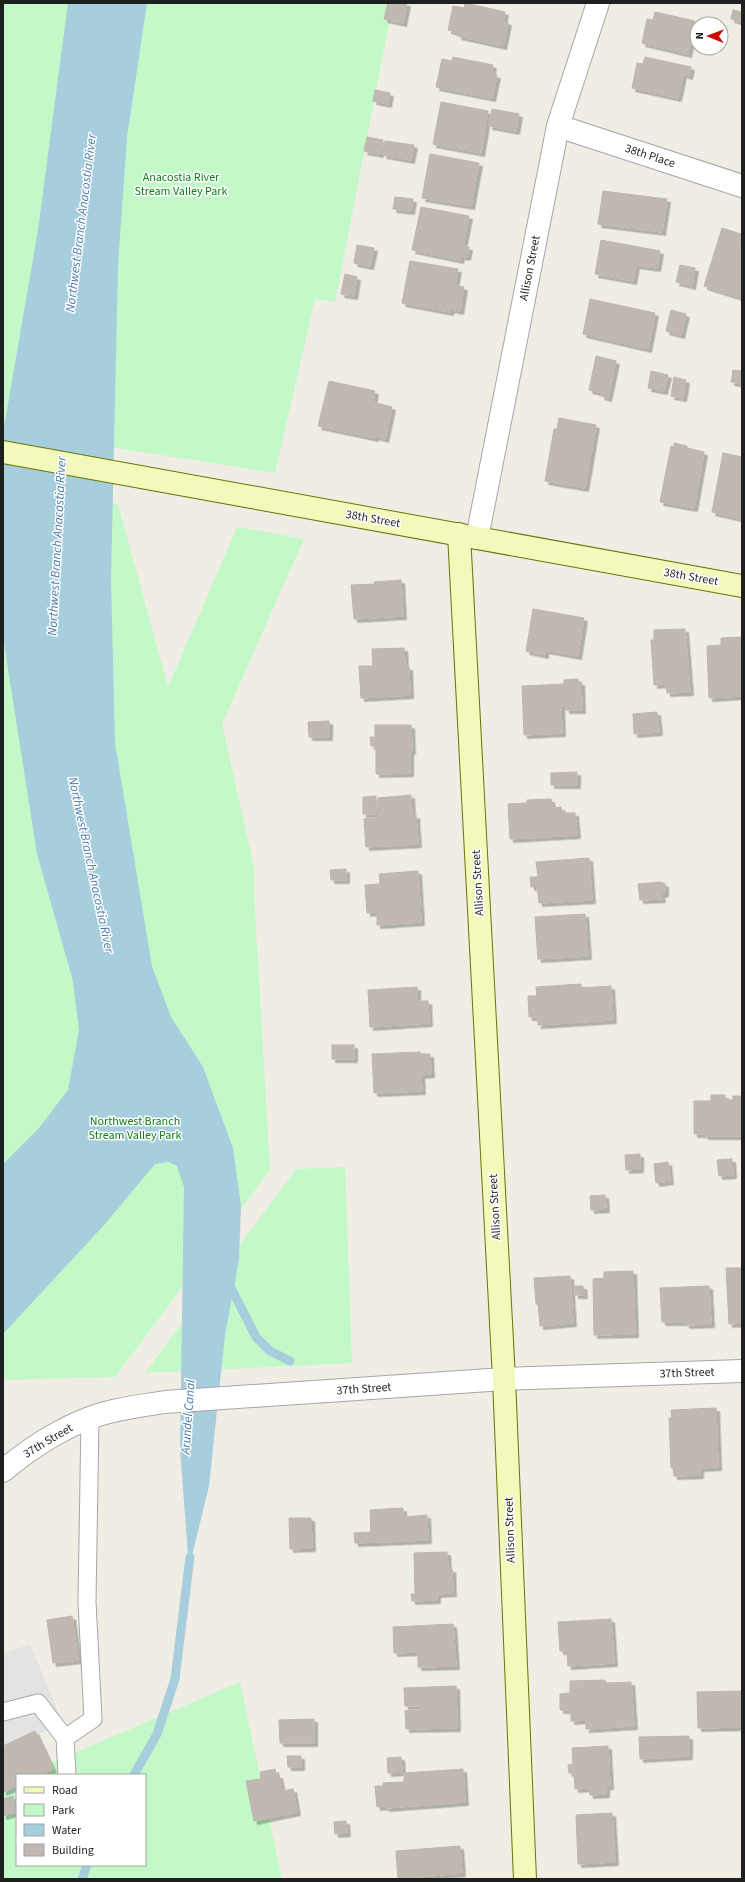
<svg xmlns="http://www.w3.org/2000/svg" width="745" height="1882" font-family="'Source Sans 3',sans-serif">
  <defs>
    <filter id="shadow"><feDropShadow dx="3.5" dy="3.5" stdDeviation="0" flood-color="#0004"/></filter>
  </defs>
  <rect width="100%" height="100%" fill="#f0ede5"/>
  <!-- park -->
  <g fill="#c3f9c9">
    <path d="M3,3H393L335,302L315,299L275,473L8,431L3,439Z"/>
    <path d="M3,491L22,497L118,504L168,687L237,527L304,539L222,724L254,867V893L270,1170L115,1377L3,1380Z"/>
    <path d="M345,1167L352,1363L145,1373L296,1169Z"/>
    <path d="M240,1682L282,1879H3V1784L17,1778V1865H145V1775H23Z"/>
  </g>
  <!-- parking -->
  <path fill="#e3e3e3" d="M30,1644L63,1723L3,1750V1654Z"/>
  <!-- water -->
  <path fill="#a6cedd" d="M68,3H147L127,137L118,266L111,579L115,743L152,966L171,1017L203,1067L233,1148L241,1206L239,1260L225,1335L209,1486L189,1568L180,1449L184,1187L177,1166L169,1162L155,1164L105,1224L3,1334V1164L39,1128L68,1090L79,1030L73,981L37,854L3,637V433L38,230Z"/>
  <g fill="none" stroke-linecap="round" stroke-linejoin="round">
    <!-- stream -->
    <g stroke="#a6cedd" stroke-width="9">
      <path d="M227,1280L256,1337L270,1351L290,1361"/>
      <path d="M134,1775L157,1734L175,1679L190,1557"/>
      <path d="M82,1879L87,1865"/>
    </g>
  </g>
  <!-- building -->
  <g fill="#c0b9b1" stroke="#c1b4a8" filter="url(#shadow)">
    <path d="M388,3H407L403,23L384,19Z"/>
    <path d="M465,3L505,12L503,21L508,22L503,46L458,36V33L448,30L453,6L464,8Z"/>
    <path d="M733,10L742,12V22L731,19Z"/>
    <path d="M655,12L695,21L688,54L642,43L647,19L653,20Z"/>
    <path d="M453,57L493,65L491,74L497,75L492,98L436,87L442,59L452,61Z"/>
    <path d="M645,57L691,67L689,76L683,74L678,98L632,88L637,63L643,64Z"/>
    <path d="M375,90L390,93L388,104L373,101Z"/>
    <path d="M441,102L488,111L481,153L433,144Z"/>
    <path d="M492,109L519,114L516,131L489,126Z"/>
    <path d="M367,137L383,140L380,154L364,151Z"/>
    <path d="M385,141L414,145L411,160L383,155Z"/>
    <path d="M430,154L479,163L471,206L422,198Z"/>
    <path d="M603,191L667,199L662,232L598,224Z"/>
    <path d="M395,197L413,199L411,211L393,209Z"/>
    <path d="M421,207L469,216L463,246L469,247L467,257L461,256L460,260L412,250Z"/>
    <path d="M722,228L741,234L738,244L742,245V298L704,286Z"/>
    <path d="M601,240L660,251L657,268L636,265L633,281L595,274Z"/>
    <path d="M357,245L374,248L370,266L354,263Z"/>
    <path d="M410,261L458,269L455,285L464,287L460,311L451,309L450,312L402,303Z"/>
    <path d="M680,265L695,268L692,286L676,282Z"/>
    <path d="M345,274L357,277L354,296L341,294Z"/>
    <path d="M590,299L655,313L648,349L583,334Z"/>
    <path d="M671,310L686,314L681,335L666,331Z"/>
    <path d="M596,356L616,361L608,398L601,396L602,393L589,390Z"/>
    <path d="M733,370L742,371V384L731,382Z"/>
    <path d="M651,371L668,375L664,391L648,388Z"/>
    <path d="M674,377L686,380L683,398L671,396Z"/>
    <path d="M329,381L375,391L373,402L392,407L385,439L375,436V438L318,426Z"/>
    <path d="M559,418L596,425L585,488L545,481L554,429H557Z"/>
    <path d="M674,443L687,446V448L704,452L694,508L660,502L671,446L674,447Z"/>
    <path d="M723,453L742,457V519L712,512Z"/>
    <path d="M401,580L403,616L354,619L351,585L375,584L374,582Z"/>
    <path d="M533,609L584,618L578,656L545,650V655L526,651Z"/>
    <path d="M685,629L690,692L667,693L666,684L654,685L651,640H654V630Z"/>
    <path d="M741,637L742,696L709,698L707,646L721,645V638Z"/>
    <path d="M404,648L405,667H409L410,695L361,698L359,666H373L372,649Z"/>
    <path d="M578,679V682H581L582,710H566V706H561L562,733L524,735L522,686L564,684V680Z"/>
    <path d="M657,712L659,732L634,734L633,714Z"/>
    <path d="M329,721V737H309L308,722Z"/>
    <path d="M375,725H411L412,751H410V773L376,774V746H371L370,737H375Z"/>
    <path d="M577,772V785H551V773Z"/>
    <path d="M411,795L412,816L416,815L418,844L366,847L364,819L379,818L378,798Z"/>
    <path d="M376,796V814H363V797Z"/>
    <path d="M551,799L552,808L561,807L562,813H575L577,835L510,839L508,804L527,803V800Z"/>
    <path d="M589,858L592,900L539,903L537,886L531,887L530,877H538L536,862Z"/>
    <path d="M346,869V880H331L330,870Z"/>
    <path d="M418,871L421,922L377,925V912L367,913L365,885L380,884L379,874Z"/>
    <path d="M661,882L665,884V893L661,894L662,899L640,900L638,884Z"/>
    <path d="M585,914L588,956L538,959L535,917Z"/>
    <path d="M581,984V988L611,986L613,1020L538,1025V1017H529L528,996H537L536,987Z"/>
    <path d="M417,987V1001H428L429,1023L370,1027L368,990Z"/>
    <rect x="332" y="1045" width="22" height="14"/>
    <path d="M420,1052V1054H430L431,1074L421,1075L422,1091L374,1093L372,1054Z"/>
    <path d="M711,1095H725V1100H733V1096H742V1136H705V1134H694V1101H711Z"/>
    <path d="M640,1154V1169L626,1170L625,1155Z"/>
    <path d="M732,1159L733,1175L719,1176L717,1160Z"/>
    <path d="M668,1162L670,1181L656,1183L654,1164Z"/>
    <path d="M605,1195L606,1209L591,1210L590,1196Z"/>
    <path d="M726,1268H742V1323L729,1324Z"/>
    <path d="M633,1271L635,1334L594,1335L593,1279L604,1278V1272Z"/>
    <path d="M570,1276L573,1323L540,1326L538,1304H536L534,1278Z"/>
    <path d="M575,1286H583L584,1295H575Z"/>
    <path d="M709,1286L711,1324L686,1325V1322H662L660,1288Z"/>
    <path d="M716,1408L718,1467L700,1468V1475L674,1476L673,1468H671L669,1418H672L671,1410Z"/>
    <path d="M403,1508V1517L427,1515L428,1540L355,1543L354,1533L371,1532L370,1510Z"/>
    <path d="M289,1518H311L312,1548L290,1549Z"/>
    <path d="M447,1552L448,1569H452L453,1593L437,1594V1600L412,1601L411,1594H415L414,1553Z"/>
    <path d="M72,1616L78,1660L53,1663L47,1620Z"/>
    <path d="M611,1619L614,1663L568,1666L567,1651H560L558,1622Z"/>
    <path d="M453,1624L456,1666L418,1667V1652L394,1653L393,1627Z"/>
    <path d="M605,1680L606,1683L631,1682L634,1726L586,1729V1720L571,1721V1710H560V1694L570,1693V1681Z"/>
    <path d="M456,1686L457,1728L406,1729L405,1711L422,1710V1706H405L404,1688Z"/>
    <path d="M742,1691V1727L698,1728L697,1692Z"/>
    <path d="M314,1719V1743H280L279,1720Z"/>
    <path d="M35,1731L53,1769L40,1775H17V1786L3,1792V1746Z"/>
    <path d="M689,1736V1756L640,1759L639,1737Z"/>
    <path d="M608,1746L610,1786H606V1794L590,1795L589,1788L575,1789L574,1773H569L568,1765L573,1764L572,1748Z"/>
    <path d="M287,1756H301V1767H288Z"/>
    <path d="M401,1757L402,1772L388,1773L387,1758Z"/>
    <path d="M275,1769L276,1775H279L282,1791L293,1789L297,1812L254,1821L246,1781L261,1779L260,1772Z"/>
    <path d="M463,1769L465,1802L386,1808V1806L377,1807L375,1786H383V1783L404,1782V1773Z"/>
    <path d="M13,1796L17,1812L3,1816V1799Z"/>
    <path d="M612,1813L615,1862L578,1864L576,1815Z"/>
    <path d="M346,1821L347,1833L335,1834L334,1822Z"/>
    <path d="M460,1846L462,1873L398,1879L396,1851Z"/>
  </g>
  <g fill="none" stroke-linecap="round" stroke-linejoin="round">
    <defs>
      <g id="lane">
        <path d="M3,1712L38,1703L65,1738L67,1775"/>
        <path d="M65,1738L93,1719L87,1602L90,1418"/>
      </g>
      <g id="street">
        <path d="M558,126L742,186"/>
        <path d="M477,538L558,126L598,3"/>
        <path d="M3,1471C32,1446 75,1419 113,1411C130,1407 147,1405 165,1402L504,1379L742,1371"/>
      </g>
      <g id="secondary">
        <path d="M3,452L742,586"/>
        <path d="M459,534L504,1379L525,1879"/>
      </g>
    </defs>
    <!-- lane casing -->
    <use href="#lane" stroke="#a6a6a6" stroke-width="19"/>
    <!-- street casing -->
    <use href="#street" stroke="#a6a6a6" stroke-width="24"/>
    <!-- secondary casing -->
    <use href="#secondary" stroke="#667605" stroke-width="24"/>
    <!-- lane -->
    <use href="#lane" stroke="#fff" stroke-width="17"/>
    <!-- street -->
    <use href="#street" stroke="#fff" stroke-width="22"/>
    <!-- secondary -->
    <use href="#secondary" stroke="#f3f9ba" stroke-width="22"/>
  </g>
  <g text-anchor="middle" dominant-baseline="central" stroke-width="3" stroke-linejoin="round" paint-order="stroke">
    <!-- street labels -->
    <g font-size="12" fill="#1f1f1f" stroke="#fff">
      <text transform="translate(650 156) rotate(18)">38th Place</text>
      <text transform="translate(530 268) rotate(-79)">Allison Street</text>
      <text transform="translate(373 519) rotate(10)">38th Street</text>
      <text transform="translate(691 577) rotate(10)">38th Street</text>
      <text transform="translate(478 883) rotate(-93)">Allison Street</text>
      <text transform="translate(495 1207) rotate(-93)">Allison Street</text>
      <text transform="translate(687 1373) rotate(-2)">37th Street</text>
      <text transform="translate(364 1389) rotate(-4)">37th Street</text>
      <text transform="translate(48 1441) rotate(-31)">37th Street</text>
      <text transform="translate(510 1530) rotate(-92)">Allison Street</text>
    </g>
    <!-- park labels -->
    <g font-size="12" fill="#0c7e1a" stroke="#fff">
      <text x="181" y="177">Anacostia River<tspan x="181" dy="14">Stream Valley Park</tspan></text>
      <text x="135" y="1121">Northwest Branch<tspan x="135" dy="14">Stream Valley Park</tspan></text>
    </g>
    <!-- water labels -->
    <g font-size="13" font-style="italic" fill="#4b79af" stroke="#fff">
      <text transform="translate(81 223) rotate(-83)">Northwest Branch Anacostia River</text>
      <text transform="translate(57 546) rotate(-87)">Northwest Branch Anacostia River</text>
      <text transform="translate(91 865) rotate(78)">Northwest Branch Anacostia River</text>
      <text transform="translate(188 1417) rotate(-86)">Arundel Canal</text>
    </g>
  </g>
  <!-- border -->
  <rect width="745" height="1882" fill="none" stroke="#1f1f1f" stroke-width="8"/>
  <!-- legend -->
  <rect x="16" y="1774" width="130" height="92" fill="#ffffff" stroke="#a5a5a5"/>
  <rect x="24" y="1787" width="20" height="6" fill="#f3f9ba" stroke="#a5a5a5"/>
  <text x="52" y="1794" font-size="12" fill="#1f1f1f">Road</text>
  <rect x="24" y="1804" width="20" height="12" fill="#c3f9c9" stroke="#a5a5a5"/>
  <text x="52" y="1814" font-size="12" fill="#1f1f1f">Park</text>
  <rect x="24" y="1824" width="20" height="12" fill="#a6cedd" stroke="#a5a5a5"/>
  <text x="52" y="1834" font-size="12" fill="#1f1f1f">Water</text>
  <rect x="24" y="1844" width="20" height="12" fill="#c0b9b1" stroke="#a5a5a5"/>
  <text x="52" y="1854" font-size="12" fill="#1f1f1f">Building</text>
  <!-- north arrow -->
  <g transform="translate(709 36) rotate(271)"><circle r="19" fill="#ffffff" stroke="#a5a5a5"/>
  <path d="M0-3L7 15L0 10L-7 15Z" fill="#cd0901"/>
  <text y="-6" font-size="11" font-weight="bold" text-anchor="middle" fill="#1f1f1f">N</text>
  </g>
</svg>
